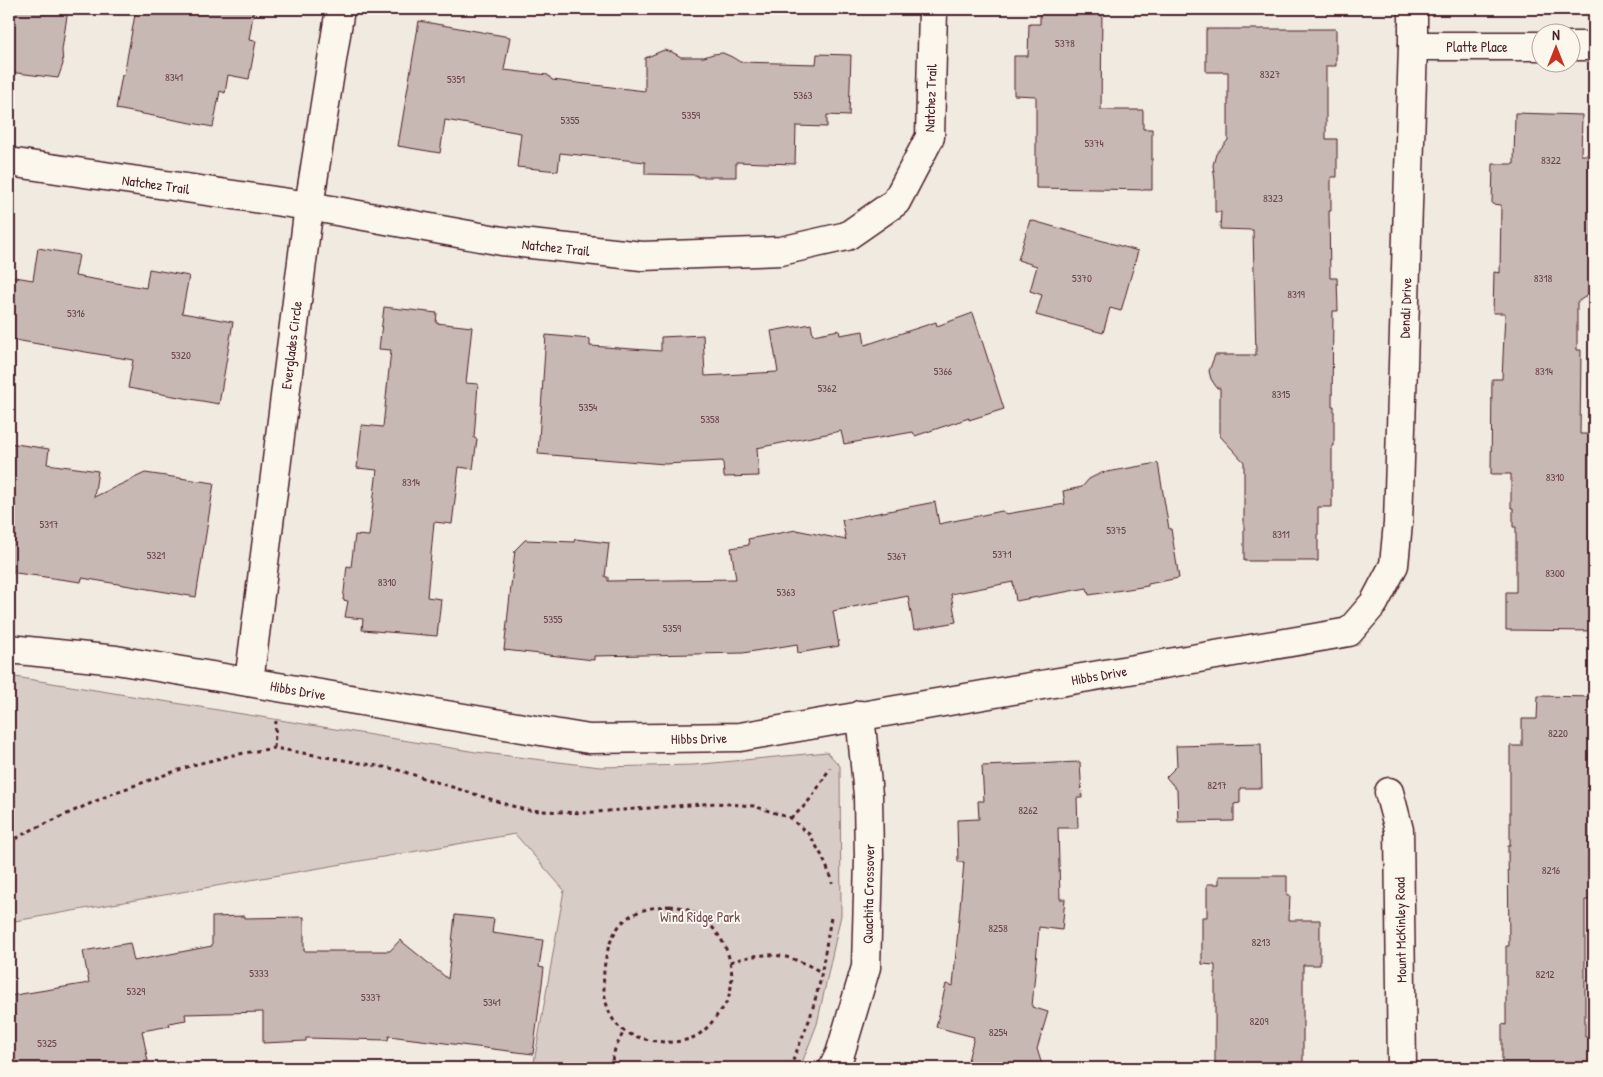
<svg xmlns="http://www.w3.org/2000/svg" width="1603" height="1077" font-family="'Patrick Hand',sans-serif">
  <rect width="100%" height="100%" fill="#f0eae0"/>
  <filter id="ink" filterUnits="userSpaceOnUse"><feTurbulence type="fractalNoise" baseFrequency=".02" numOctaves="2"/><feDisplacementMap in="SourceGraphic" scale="10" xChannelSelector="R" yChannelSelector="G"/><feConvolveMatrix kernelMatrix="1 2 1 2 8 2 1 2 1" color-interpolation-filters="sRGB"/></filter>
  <g filter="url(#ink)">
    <!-- green -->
    <path fill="#d8ccc6" stroke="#917678" d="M9,676L476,752L600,767L693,765L827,752L840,766L841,915L817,1024L800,1068H533L564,890L515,834L9,922Z"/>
    <!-- building -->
    <g fill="#c8b8b3" stroke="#4a1f2b">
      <path d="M9,9H68L62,50L63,64L58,78L9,72Z"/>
      <path d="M136,9H254L249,40L256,41L249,79L228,75L225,93L220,91L213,127L116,109L122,75H124Z"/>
      <path d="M1040,9H1102L1101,110H1143V129H1152V190L1036,188V96L1014,95V56H1028L1029,24H1040Z"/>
      <path d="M419,21L510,37L504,70L548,75L552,80L645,91V58L664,50L672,52L681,57H704L713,54L723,53L732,57L740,62L816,64L817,54L851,55L849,116L827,115V127L796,126L795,164L736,162V177H697V175L645,174V162L560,153L558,171L517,167L521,133L445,120L440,153L398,146Z"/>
      <path d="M1206,29H1336V66H1326V139H1337V177H1331V211H1329L1330,278H1337L1338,311H1333L1332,406H1334V446H1332V507H1318V561H1244V462L1220,436V388H1217L1211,379L1209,371L1215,355H1256L1253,230L1220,229L1221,212H1215V181L1213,165L1216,154L1228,140V72H1206Z"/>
      <path d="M1515,113L1582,115L1581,155H1594L1593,292L1577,302V350H1581L1580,434H1594V631L1506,630V592H1516V527H1513V508H1511V474H1491L1492,379H1502L1505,313H1493L1494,272L1500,273L1501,205L1492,204L1493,164H1514Z"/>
      <path d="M1030,220L1138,251L1121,311L1110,308L1103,333L1036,315L1042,295L1030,291L1037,266L1018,260Z"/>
      <path d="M38,248L79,255L75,276L146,288L149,269L189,276L182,313L233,322L219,404L128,388L133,360L9,339V276L33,280Z"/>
      <path d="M384,307L437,313L436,323L472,327L466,383L478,384L474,438L477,439L473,469L459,467L452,524L434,522L427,597L441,599L437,636L362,630L363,619L345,617L348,601L343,600L347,566L351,567L355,535L369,536L377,470L357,468L362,425L383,427L391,350L379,349Z"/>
      <path d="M973,313L1004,409L969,420V418L915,436L913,432L844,444L841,431L757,448L759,476L724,477L723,461L665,464L538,454L546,335L590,339V346L661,351V337L703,335L705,376L778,372L771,331L811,324L813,335L839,330L840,335L863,331L865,345L936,322L937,326Z"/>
      <path d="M9,443L49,449L47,464L98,471L94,497L145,473L214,483L196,597L82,578L81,582L9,572Z"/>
      <path d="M1158,463L1169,529H1171L1179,578L1148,584V586L1089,595L1087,588L1016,601L1013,582L951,594L956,622L914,630L908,596L833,611L839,646L798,653L797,644L743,653L594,656V660L504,650L515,550L525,540L574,542L575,539L609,543L605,577H608V581L736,579L731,548L749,545L748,539L796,530L846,540L842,520L935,502L939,524L1002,511L1006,514L1065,504L1063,491L1082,487L1089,479L1101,473Z"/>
      <path d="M1538,696L1594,697V900H1585V1037H1591L1590,1068L1502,1067V1024L1506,1025V946H1509L1508,846H1510V746H1522V719H1537Z"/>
      <path d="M1261,744L1262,788H1240V803L1234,804V821L1178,822L1177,790L1166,777L1177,766L1176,746Z"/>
      <path d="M1080,762L1082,798H1077L1078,828H1058L1060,899H1065L1062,930L1039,927L1032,1007L1048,1012L1037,1049L1043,1068H966L974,1037L936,1027L946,984L953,986L964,862H958L957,820L979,819L978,801H984L982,766Z"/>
      <path d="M1219,876H1287V895H1290L1289,920H1320V965H1303V1068H1215V965L1202,964V917H1207V884H1219Z"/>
      <path d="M455,915L494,919L492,933L543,940L539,967L544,968L533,1054L389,1036L388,1040L306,1038V1041L263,1043V1012L185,1014L186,1020L169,1023L170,1026L142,1031L148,1061L105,1068H18L17,1063L9,1065V996L89,983L83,951L130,943L134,961L212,946V917L245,916V918L304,917V951H390L400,940L448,979Z"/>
    </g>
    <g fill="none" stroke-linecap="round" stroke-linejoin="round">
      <defs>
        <g id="minor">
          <path d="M1413,46H1540"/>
          <path d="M1570,46H1594"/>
          <path d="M9,162L309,206L502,241L642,256L781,251L847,236L896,202L930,137L933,9"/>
          <path d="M9,649L116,660L589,739L740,737L1349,632L1374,603L1394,565L1398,523L1413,46V9"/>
          <path d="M249,682L309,206L340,9"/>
          <path d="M1389,792L1399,830L1402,1068"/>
          <path d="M833,1068L840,1054L866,967L869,860L868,795L860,715"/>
        </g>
      </defs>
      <!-- minor casing -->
      <use href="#minor" stroke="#4a1f2b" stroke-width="31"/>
      <!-- path -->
      <g stroke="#4a1f2b" stroke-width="3" stroke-dasharray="4 4" stroke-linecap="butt">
        <path d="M274,748L276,721"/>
        <path d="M790,818C809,806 818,787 830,768"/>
        <path d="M9,843L27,832L116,792L193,765L233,755L274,748L395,769L525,810L582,813L716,803L754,806L790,818L810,835L822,856L831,877L832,883"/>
        <path d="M670,906C676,907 683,907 688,910C723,924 743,971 725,1005C723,1009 718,1013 716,1017C703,1034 693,1041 672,1042C660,1043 634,1038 624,1031C596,1012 600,954 617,929C629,911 650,907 670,906Z"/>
        <path d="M730,962C768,950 787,953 821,972"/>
        <path d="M610,1068L615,1049L624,1031"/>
        <path d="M790,1068L810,1018L820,982L831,917"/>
      </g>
      <!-- minor -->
      <use href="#minor" stroke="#fbf7ec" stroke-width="28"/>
    </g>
  </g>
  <g text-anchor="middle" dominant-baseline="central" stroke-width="4" stroke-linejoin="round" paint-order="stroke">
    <!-- number labels -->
    <g font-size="11" fill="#6a454d">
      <text x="1065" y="43">5378</text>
      <text x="1270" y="74">8327</text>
      <text x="174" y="77">8341</text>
      <text x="456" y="79">5351</text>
      <text x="803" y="95">5363</text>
      <text x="691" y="115">5359</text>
      <text x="570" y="120">5355</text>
      <text x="1094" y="143">5374</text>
      <text x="1551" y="160">8322</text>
      <text x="1273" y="198">8323</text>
      <text x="1082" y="278">5370</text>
      <text x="1543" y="278">8318</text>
      <text x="1296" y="294">8319</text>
      <text x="76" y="313">5316</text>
      <text x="181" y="355">5320</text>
      <text x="943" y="371">5366</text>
      <text x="1544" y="371">8314</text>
      <text x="827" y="388">5362</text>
      <text x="1281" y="394">8315</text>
      <text x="588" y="407">5354</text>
      <text x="710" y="419">5358</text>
      <text x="1555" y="477">8310</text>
      <text x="411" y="482">8314</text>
      <text x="49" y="524">5317</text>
      <text x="1116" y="530">5375</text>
      <text x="1281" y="534">8311</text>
      <text x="1002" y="554">5371</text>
      <text x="156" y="555">5321</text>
      <text x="897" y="556">5367</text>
      <text x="1555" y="573">8300</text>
      <text x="387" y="582">8310</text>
      <text x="786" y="592">5363</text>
      <text x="553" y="619">5355</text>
      <text x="672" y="628">5359</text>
      <text x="1558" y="733">8220</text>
      <text x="1217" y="785">8217</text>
      <text x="1028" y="810">8262</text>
      <text x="1551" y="870">8216</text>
      <text x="998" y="928">8258</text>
      <text x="1261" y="942">8213</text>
      <text x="259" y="973">5333</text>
      <text x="1545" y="974">8212</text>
      <text x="136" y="991">5329</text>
      <text x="371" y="997">5337</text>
      <text x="492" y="1002">5341</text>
      <text x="1259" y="1021">8209</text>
      <text x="998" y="1032">8254</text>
      <text x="47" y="1043">5325</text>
    </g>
    <!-- street labels -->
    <g font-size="14" fill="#4a1f2b" stroke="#fbf7ec">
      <text x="1477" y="46">Platte Place</text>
      <text transform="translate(930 98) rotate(-88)">Natchez Trail</text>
      <text transform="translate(156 184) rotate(8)">Natchez Trail</text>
      <text transform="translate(556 247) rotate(6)">Natchez Trail</text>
      <text transform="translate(1405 308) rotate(-88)">Denali Drive</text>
      <text transform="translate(291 345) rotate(-83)">Everglades Circle</text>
      <text transform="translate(1099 675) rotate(-10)">Hibbs Drive</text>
      <text transform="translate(298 690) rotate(10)">Hibbs Drive</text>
      <text transform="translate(699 738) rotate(-1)">Hibbs Drive</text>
      <text transform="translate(868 894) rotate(-89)">Quachita Crossover</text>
      <text transform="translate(1400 930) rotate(-91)">Mount McKinley Road</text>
    </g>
    <!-- park labels -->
    <g font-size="14" fill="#6e4a52" stroke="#fbf7ec">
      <text x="700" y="916">Wind Ridge Park</text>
    </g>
  </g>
  <!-- margin -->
  <rect width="1603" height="1077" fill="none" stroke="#fbf7ec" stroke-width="30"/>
  <rect x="15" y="15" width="1573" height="1047" fill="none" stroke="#4a1f2b" stroke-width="2" filter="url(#ink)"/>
  <!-- north arrow -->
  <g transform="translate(1556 48)"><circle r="24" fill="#fbf7ec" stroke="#b4a19f"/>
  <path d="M0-4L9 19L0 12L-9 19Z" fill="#c8321e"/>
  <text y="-8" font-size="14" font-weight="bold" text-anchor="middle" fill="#4a1f2b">N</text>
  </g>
</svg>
